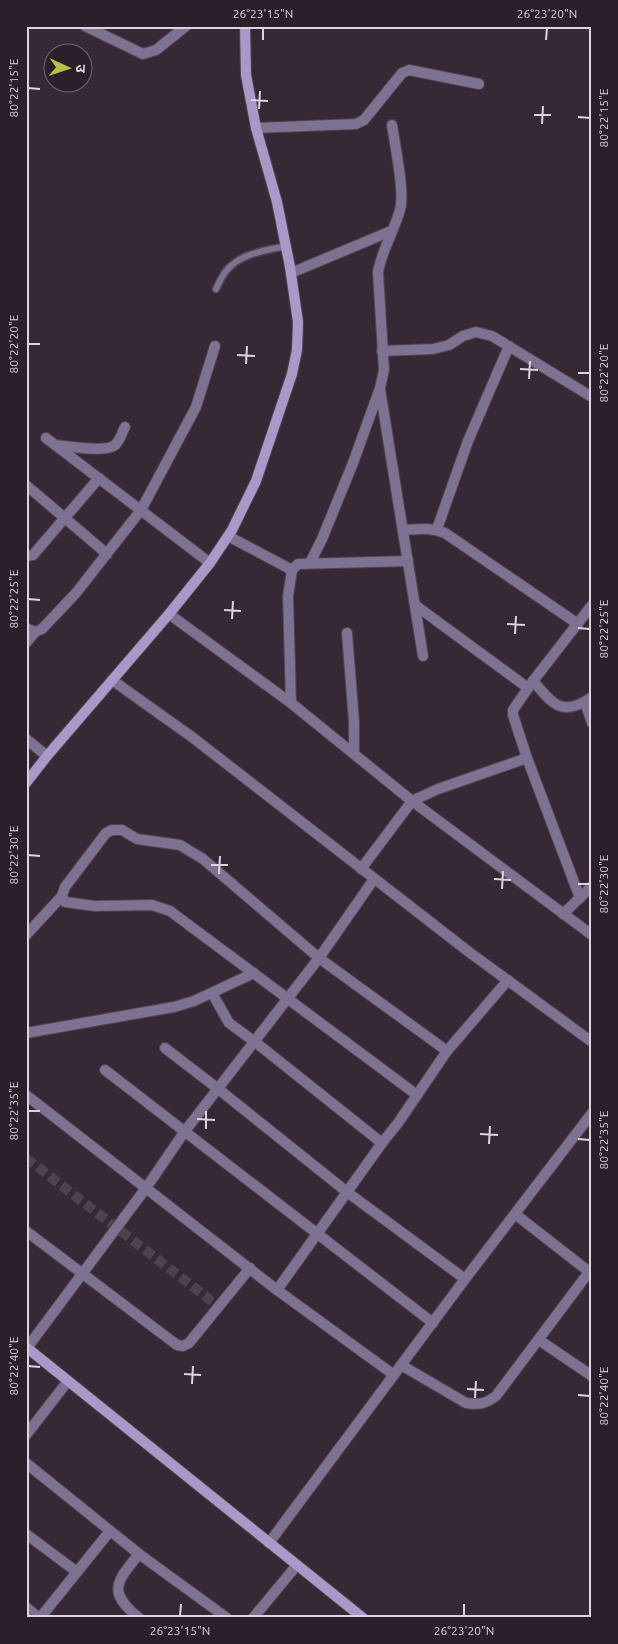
<svg xmlns="http://www.w3.org/2000/svg" width="618" height="1644" font-family="Ubuntu,'Noto Sans Devanagari',sans-serif">
  <rect width="100%" height="100%" fill="#362835"/>
  <g fill="none" stroke-linecap="round" stroke-linejoin="round">
    <!-- street-tunnel -->
    <path stroke="#4f424e" stroke-width="10" stroke-dasharray="10 5" stroke-linecap="butt" d="M26,1158L218,1306"/>
    <defs>
      <path id="lane" d="M216,289C219,283 222,276 226,271C241,253 264,251 286,246"/>
      <g id="street">
        <path d="M85,26L143,54L156,50L186,26"/>
        <path d="M256,128L356,124L364,120L402,73L409,70L479,84"/>
        <path d="M291,273L391,231"/>
        <path d="M382,351L433,349L449,345L463,336L476,332L492,336L592,397"/>
        <path d="M380,389L423,656"/>
        <path d="M46,438L210,563"/>
        <path d="M55,445C68,446 106,453 115,445C120,441 122,432 125,427"/>
        <path d="M26,485L107,554"/>
        <path d="M437,529L468,441L509,346"/>
        <path d="M403,530C418,529 431,527 445,533L578,624"/>
        <path d="M228,536L292,570"/>
        <path d="M26,556L33,555L99,478"/>
        <path d="M310,563L322,539L353,463L380,388L384,370L378,272C382,250 394,231 400,210C405,192 395,146 392,125"/>
        <path d="M415,605L528,688"/>
        <path d="M169,614L291,703L412,801L592,935"/>
        <path d="M26,628L35,632L42,629L76,593L141,510L196,407L215,346"/>
        <path d="M347,633L354,722V753"/>
        <path d="M26,643L35,632"/>
        <path d="M112,680L192,737L469,952L592,1042"/>
        <path d="M533,681C553,704 562,718 592,697"/>
        <path d="M585,702L592,723"/>
        <path d="M291,703L288,596L292,570L298,564L408,561"/>
        <path d="M26,739L47,756"/>
        <path d="M361,869L412,801L438,789L527,758"/>
        <path d="M580,898L527,758L513,715V710L533,681L592,605"/>
        <path d="M563,914L592,886"/>
        <path d="M26,935L62,896"/>
        <path d="M212,993L229,1023L255,1042L382,1143"/>
        <path d="M26,1033L174,1007L194,1001L254,973"/>
        <path d="M165,1048L217,1088L347,1192L465,1279"/>
        <path d="M105,1070L433,1323"/>
        <path d="M26,1095L277,1290L394,1375"/>
        <path d="M417,1095L170,911L152,905L95,906L65,902L62,896L65,887L106,833L112,830H122L137,839L180,845L203,859L319,958L447,1051"/>
        <path d="M515,1214L592,1274"/>
        <path d="M26,1231L177,1345L183,1346L189,1343L250,1268"/>
        <path d="M277,1290L382,1143L398,1123L447,1051L508,980"/>
        <path d="M539,1340L592,1376"/>
        <path d="M27,1348L146,1188L185,1131L319,958L374,879"/>
        <path d="M401,1365L466,1403C479,1405 485,1404 496,1396L589,1272"/>
        <path d="M26,1435L68,1381"/>
        <path d="M26,1463L139,1554L227,1618"/>
        <path d="M26,1534L77,1572"/>
        <path d="M269,1543L465,1279L592,1113"/>
        <path d="M26,1607L39,1618"/>
        <path d="M40,1618L110,1531"/>
        <path d="M139,1618C107,1592 116,1582 139,1554"/>
        <path d="M253,1618L297,1565"/>
      </g>
      <g id="secondary">
        <path d="M26,783L47,756L169,614L210,563L232,530L256,481L292,374L297,350L298,322L290,267L277,202L256,128L246,75L245,26"/>
        <path d="M26,1347L363,1618"/>
      </g>
    </defs>
    <!-- lane casing -->
    <use href="#lane" stroke="#514450" stroke-width="9"/>
    <!-- street casing -->
    <use href="#street" stroke="#514450" stroke-width="12"/>
    <!-- secondary casing -->
    <use href="#secondary" stroke="#514450" stroke-width="12"/>
    <!-- lane -->
    <use href="#lane" stroke="#7d7291" stroke-width="6"/>
    <!-- street -->
    <use href="#street" stroke="#7d7291" stroke-width="10"/>
    <!-- secondary -->
    <use href="#secondary" stroke="#aa98c9" stroke-width="10"/>
  </g>
  <!-- ticks -->
  <path fill="none" stroke="#ded4dd" stroke-width="2" d="M263,40V28M546,40L547,28M28,88L40,89M251,100L268,101M259,109L260,91M534,115H551M578,117L590,118M542,124L543,106M28,344H40M237,355L255,356M246,364L247,346M520,369L538,370M578,373H590M529,379L530,361M28,599L40,600M224,610L241,611M232,619L233,601M507,624L525,625M578,628L590,629M515,634L516,616M28,855L40,856M211,865H228M219,874L220,856M494,879L511,880M578,884H590M502,889L503,871M28,1111H40M197,1119L215,1120M206,1129V1111M480,1134L498,1135M578,1139L590,1140M489,1144L490,1126M28,1366L40,1367M184,1374L201,1375M192,1384L193,1366M467,1389L484,1390M578,1395L590,1396M475,1398L476,1381M180,1616L181,1604M464,1616V1604"/>
  <!-- border -->
  <rect width="618" height="1644" fill="none" stroke="#2c1e2b" stroke-width="55"/>
  <!-- north arrow -->
  <g transform="translate(68 68) rotate(93)"><circle r="24" fill="#2c1e2b" stroke="#736772"/>
  <path d="M0-4L9 19L0 12L-9 19Z" fill="#b8c147"/>
  <text y="-8" font-size="14" font-weight="bold" text-anchor="middle" fill="#ded4dd">उ</text>
  </g>
  <rect x="28" y="28" width="562" height="1588" fill="none" stroke="#ded4dd" stroke-width="2"/>
  <g font-size="12" text-anchor="middle" fill="#ded4dd">
    <text x="263" y="18">26°23'15"N</text>
    <text x="547" y="18">26°23'20"N</text>
    <text transform="translate(14 88) rotate(-90)" y="4">80°22'15"E</text>
    <text transform="translate(604 118) rotate(-90)" y="4">80°22'15"E</text>
    <text transform="translate(14 344) rotate(-90)" y="4">80°22'20"E</text>
    <text transform="translate(604 373) rotate(-90)" y="4">80°22'20"E</text>
    <text transform="translate(14 599) rotate(-90)" y="4">80°22'25"E</text>
    <text transform="translate(604 629) rotate(-90)" y="4">80°22'25"E</text>
    <text transform="translate(14 855) rotate(-90)" y="4">80°22'30"E</text>
    <text transform="translate(604 884) rotate(-90)" y="4">80°22'30"E</text>
    <text transform="translate(14 1111) rotate(-90)" y="4">80°22'35"E</text>
    <text transform="translate(604 1140) rotate(-90)" y="4">80°22'35"E</text>
    <text transform="translate(14 1366) rotate(-90)" y="4">80°22'40"E</text>
    <text transform="translate(604 1396) rotate(-90)" y="4">80°22'40"E</text>
    <text x="180" y="1635">26°23'15"N</text>
    <text x="464" y="1635">26°23'20"N</text>
  </g>
</svg>
